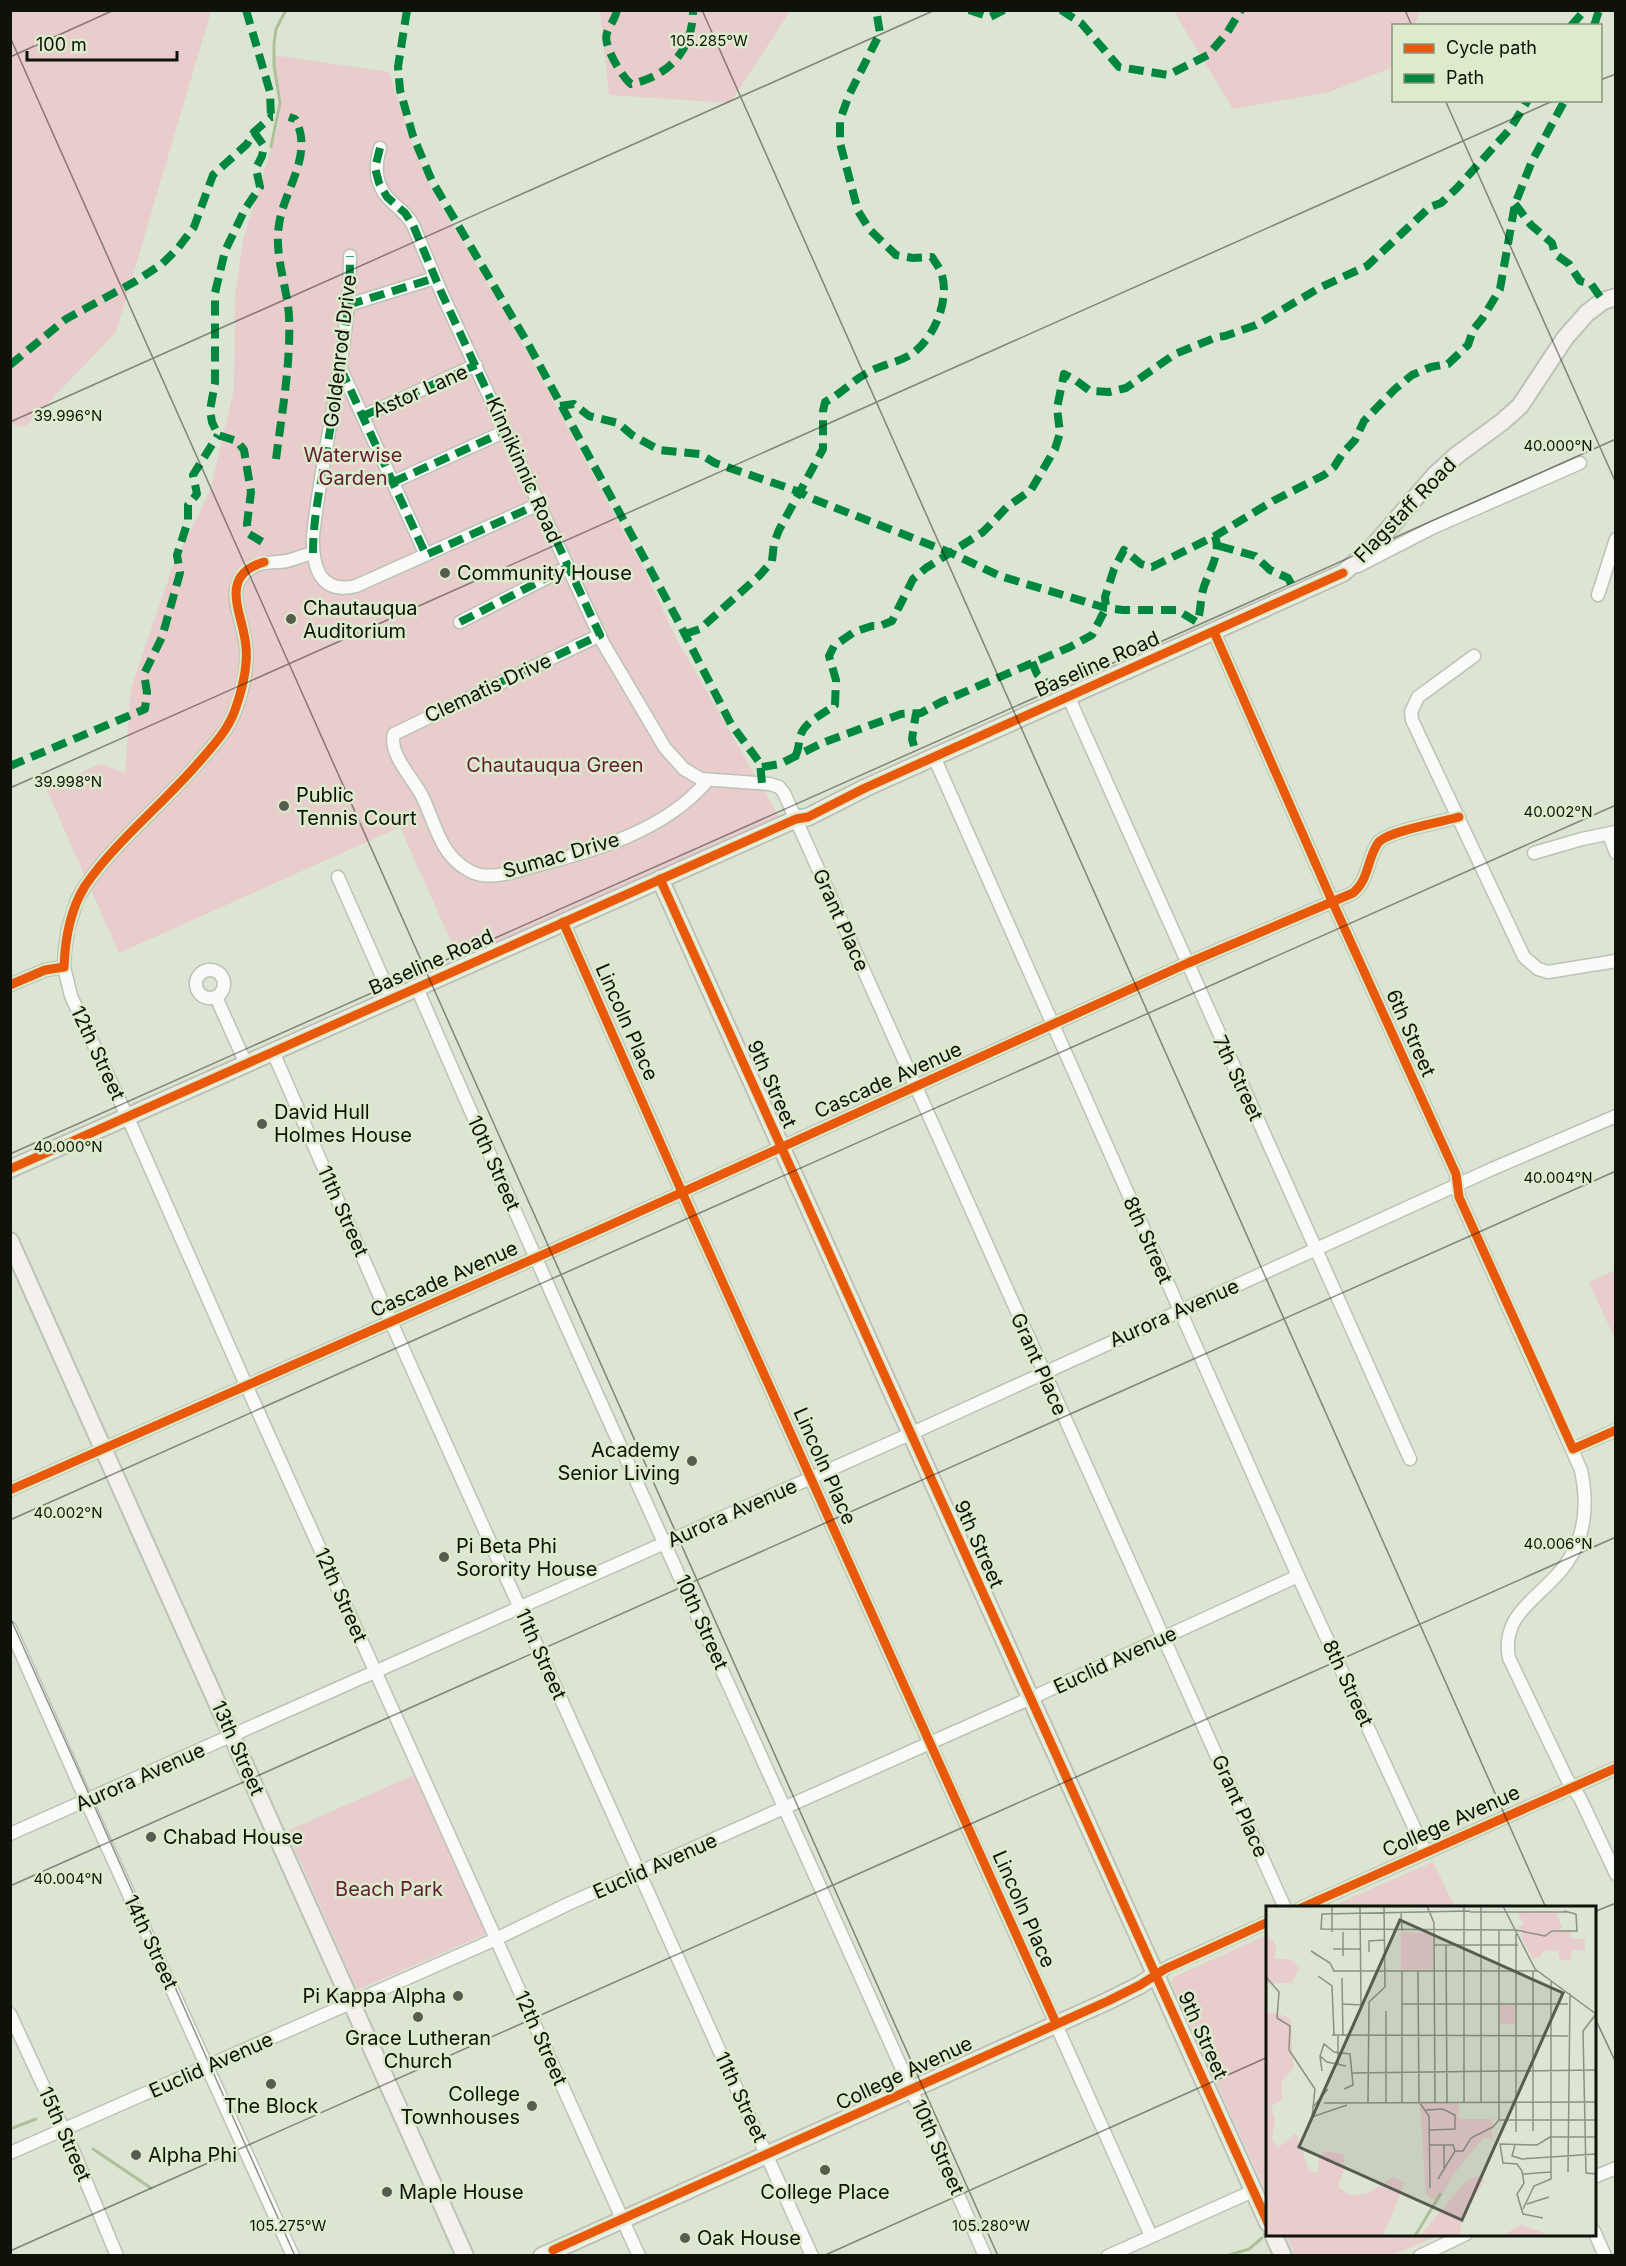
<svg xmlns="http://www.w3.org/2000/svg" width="1626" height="2266" font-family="Inter,sans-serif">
  <rect width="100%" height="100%" fill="#dce4d4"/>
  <!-- green -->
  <g fill="#e9cccc">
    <path d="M10,11H211L116,332L25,427L10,424Z"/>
    <path d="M600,11V10L790,11L730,103L609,95Z"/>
    <path d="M1176,11V10L1420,11L1415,25L1394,26L1393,67L1329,92L1233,109L1176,15Z"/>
    <path d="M273,55L389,72L414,149L436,197L514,328L645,571L676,638L779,817L459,959L400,827L119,953L46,788L100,764L125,773L131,689L172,568L210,491L234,389L235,296L243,240L279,124L281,96Z"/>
    <path d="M1615,1270V1339L1589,1282Z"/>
    <path d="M414,1775L486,1934L357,1990L287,1831Z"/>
    <path d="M1433,1862L1455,1907H1330Z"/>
    <path d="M1267,1935V2194L1171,1982L1174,1977Z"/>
    <path d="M1286,2235H1440L1392,2255H1295Z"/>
  </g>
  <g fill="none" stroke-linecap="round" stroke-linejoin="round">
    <!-- stream -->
    <g stroke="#aec098" stroke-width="3">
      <path d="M271,147L280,103L274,65V44L276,29L286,10"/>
      <path d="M10,2129L36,2119"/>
      <path d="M93,2149L151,2188"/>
      <path d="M1226,2256L1249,2249L1262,2238"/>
    </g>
    <defs>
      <g id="street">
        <path d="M380,148C374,169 375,188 394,204C402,211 408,216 413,225L442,294L603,643L665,748L684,769L701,779L770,784L779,787L784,793L1285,1908"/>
        <path d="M350,256C350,351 323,442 313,536C312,565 319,595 356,586L539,504"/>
        <path d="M348,305L435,278"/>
        <path d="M341,369L426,555"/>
        <path d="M363,416L476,365"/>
        <path d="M393,482L506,431"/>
        <path d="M313,553C304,555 295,559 287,561C276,563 265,561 255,566C219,585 244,618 246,647C248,672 241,701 230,722C222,737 210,749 199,762C164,803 115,842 85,886L77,900L68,929L65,950L64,967L71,996L132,1127L247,1387L639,2256"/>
        <path d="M1358,566L1432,528L1580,463"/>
        <path d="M1598,595L1616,539"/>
        <path d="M460,622L568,567"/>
        <path d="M1214,632L1332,901L1456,1174L1459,1197L1581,1470C1588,1503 1586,1536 1566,1564C1543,1597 1500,1612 1509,1658L1567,1779L1580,1798L1616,1874"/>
        <path d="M600,635L394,734C388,752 412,778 421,794C435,821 439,854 468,870C487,882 514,872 534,866C594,851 665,831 707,781"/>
        <path d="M1474,656L1418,697L1411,712L1412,720L1524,957L1538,969L1548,972L1616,961"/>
        <path d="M1068,696L1410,1459"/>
        <path d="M934,757L1298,1576L1425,1851"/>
        <path d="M1609,835L1616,853"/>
        <path d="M1534,853L1582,839L1616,832"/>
        <path d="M338,877L392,999"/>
        <path d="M563,922L682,1192L1151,2236"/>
        <circle cx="210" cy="984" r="14"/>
        <path d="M10,985L45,970L64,967"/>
        <path d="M417,988C601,1413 799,1832 985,2256"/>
        <path d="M216,997L246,1064"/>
        <path d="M273,1052L391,1322L812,2256"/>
        <path d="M1573,1449L1616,1430"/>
        <path d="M10,1490L610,1225L1188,963L1353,893C1369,880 1367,859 1378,843C1387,831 1442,822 1459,817"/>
        <path d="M10,1628L86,1800L293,2256"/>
        <path d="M10,1834L910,1434L1492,1169L1616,1116"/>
        <path d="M1301,1908L1616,1768"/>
        <path d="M1155,1975L1170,1966L1268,1922"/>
        <path d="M10,2014L72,2148L117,2256"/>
        <path d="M10,2153L496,1939L568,1904L1040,1694L1298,1576"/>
        <path d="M1594,2177L1616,2168"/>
        <path d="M1594,2231L1605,2256"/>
        <path d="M1108,2256L1253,2191"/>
        <path d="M1420,2256L1466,2234"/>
      </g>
      <g id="secondary">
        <path d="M660,879L1268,2223"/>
        <path d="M10,1169L796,819L808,817L865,788L1343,573L1371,549L1435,475L1457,455L1502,422L1520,406L1565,338L1587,313L1603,301L1616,297"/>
        <path d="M10,1241L465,2256"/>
        <path d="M1273,2234L1283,2256"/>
        <path d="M542,2256L1108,2001L1140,1985L1155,1975"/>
      </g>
    </defs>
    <!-- street casing -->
    <use href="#street" stroke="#bcc2b5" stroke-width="15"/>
    <!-- secondary casing -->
    <use href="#secondary" stroke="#bcc2b5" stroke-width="20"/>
    <!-- street -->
    <use href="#street" stroke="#fafbf9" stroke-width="12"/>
    <!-- secondary -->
    <use href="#secondary" stroke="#f3f0ee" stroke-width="16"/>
    <!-- quiet -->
    <g stroke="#00873e" stroke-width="8" stroke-dasharray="15 8" stroke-linecap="butt">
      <path d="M246,10L270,92L271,117"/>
      <path d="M407,10L398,67L400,90L413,136L432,181L527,342L676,617L731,724L760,763L762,783"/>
      <path d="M617,10C615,20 610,24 607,33C602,44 622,77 631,84C669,76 693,50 693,10"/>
      <path d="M969,10L990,17L1004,10"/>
      <path d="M1061,10L1081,23L1119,67L1168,75L1208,55L1227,33L1241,10"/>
      <path d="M1571,26L1585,10"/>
      <path d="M1594,26L1599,10"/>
      <path d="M254,132L264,146L262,156L256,168L260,187L245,209L225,251L215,293V383L210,410L212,422L218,435L237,441L244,450L251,492L247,524L249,534L264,543"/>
      <path d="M380,148L375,168L379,183L387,197L405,213L413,225L442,294L600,635L467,698"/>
      <path d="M1515,204L1531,225L1552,243L1555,254L1569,264L1580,281L1591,284L1603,301"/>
      <path d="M348,305L435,278"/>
      <path d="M10,365L66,319L136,281L162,264L178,248L194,227L213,175L247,144L254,132L271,117H273"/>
      <path d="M341,369L426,555L539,504"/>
      <path d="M560,406L574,404L589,416L618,423L632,435L659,450L700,454L715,463L800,492L808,497L951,553L1000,576L1106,608L1123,610H1177L1197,622C1201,612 1200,604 1202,594C1206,574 1222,556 1215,536"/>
      <path d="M363,416L476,365"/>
      <path d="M276,459C282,412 291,363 289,316C287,286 274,255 279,225C283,191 315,154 295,119L289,117"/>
      <path d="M393,482L506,431"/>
      <path d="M1219,546L1255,556L1270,570L1288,578L1297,595"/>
      <path d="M313,553C313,517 321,483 327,448C338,384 350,321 350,256"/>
      <path d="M460,622L568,567"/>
      <path d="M685,634L700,629L760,575L772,561L774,543L779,530L823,449V411L825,402C841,394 852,381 867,373C880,365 897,363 910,355C934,340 951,299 941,272C939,267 935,262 932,257L913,258L896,255L870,230L858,211L840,143V120L849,95L880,33L876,10"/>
      <path d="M1032,662L1037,674L1051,687"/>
      <path d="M914,746L912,739L916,713"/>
      <path d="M795,757C800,748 798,741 801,734C806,721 825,713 835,705L836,680L829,656L834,646L854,632L872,626H880L892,621L913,579L926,568L983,532L1007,507L1031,490L1055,449L1060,433L1057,408L1064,374L1074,379L1090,391L1109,392L1126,388L1175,354L1217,337L1225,336L1256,325L1321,287L1367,266L1430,207L1441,203L1457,188L1510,129L1528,100"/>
      <path d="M10,766L145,709L147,692L144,674L162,637L180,573L177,555L188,521V505L197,494L193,475L218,435"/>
      <path d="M762,767L780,764L822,743L901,714L921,713L941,702L1070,647L1092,635L1106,608L1105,597L1114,569L1124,550L1141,564L1152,567L1215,536L1273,501L1324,475L1334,467L1343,453L1355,440L1364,421L1395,389L1412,375L1431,367L1448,364L1468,345L1473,330L1482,319L1500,289L1515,204L1532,161L1565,100"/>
    </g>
    <defs>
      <g id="cycleway">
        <path d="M1214,632L1332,901L1456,1174L1459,1197L1573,1449L1616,1430"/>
        <path d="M660,879L1268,2223"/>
        <path d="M563,922L682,1192L1056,2023"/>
        <path d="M10,985L45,970L64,967C65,939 70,910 85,886C115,842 164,803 199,762C213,746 228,730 235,710C242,690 248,668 246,647C244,615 216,576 264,562"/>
        <path d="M10,1169L796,819L808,817L865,788L1343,573"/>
        <path d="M10,1490L610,1225L1188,963L1353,893C1369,880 1367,859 1378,843C1387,831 1442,822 1459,817"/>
        <path d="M1301,1908L1616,1768"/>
        <path d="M553,2250L1108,2001L1140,1985L1165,1969L1268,1922"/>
      </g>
    </defs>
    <!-- cycleway casing -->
    <use href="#cycleway" stroke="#ddebcd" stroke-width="13"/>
    <!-- cycleway -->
    <use href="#cycleway" stroke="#e8590c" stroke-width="9"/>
  </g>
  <!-- ticks -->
  <path fill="none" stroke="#0e1208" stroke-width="1.5" stroke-opacity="0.45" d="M702,10L1546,1908M1405,10L1412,26M10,37L998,2256M10,57L114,10M1600,80L1616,74M1445,100L1616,483M10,422L935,10M10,788L1555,100M10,1154L1616,439M10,1520L1616,805M10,1617L295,2256M10,1886L1616,1171M1594,1912L1616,1903M1594,2016L1616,2063M10,2251L1616,1537M823,2256L1268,2057"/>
  <!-- markers -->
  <g fill="#565c4f" stroke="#ddebcd" stroke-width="2">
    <circle cx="445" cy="573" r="6"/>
    <circle cx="291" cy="619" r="6"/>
    <circle cx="284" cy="806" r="6"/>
    <circle cx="262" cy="1124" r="6"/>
    <circle cx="692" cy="1461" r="6"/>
    <circle cx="444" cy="1557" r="6"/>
    <circle cx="151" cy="1837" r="6"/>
    <circle cx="458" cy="1996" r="6"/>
    <circle cx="418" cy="2017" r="6"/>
    <circle cx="271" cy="2084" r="6"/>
    <circle cx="532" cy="2106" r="6"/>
    <circle cx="136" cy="2155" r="6"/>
    <circle cx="825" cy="2170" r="6"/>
    <circle cx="387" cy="2192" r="6"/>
    <circle cx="685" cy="2238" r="6"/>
  </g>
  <g text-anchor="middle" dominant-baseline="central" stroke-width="5" stroke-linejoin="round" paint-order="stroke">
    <!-- street labels -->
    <g font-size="20" fill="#0e1208" stroke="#ddebcd">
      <text transform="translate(340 351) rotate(-83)">Goldenrod Drive</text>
      <text transform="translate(420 391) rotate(-24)">Astor Lane</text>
      <text transform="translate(524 470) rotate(66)">Kinnikinnic Road</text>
      <text transform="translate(1405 510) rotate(-46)">Flagstaff Road</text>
      <text transform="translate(1097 664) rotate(-24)">Baseline Road</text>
      <text transform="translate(488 688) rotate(-25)">Clematis Drive</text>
      <text transform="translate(561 855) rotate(-16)">Sumac Drive</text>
      <text transform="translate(841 920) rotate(66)">Grant Place</text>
      <text transform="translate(431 962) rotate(-24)">Baseline Road</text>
      <text transform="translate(627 1022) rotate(66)">Lincoln Place</text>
      <text transform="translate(1411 1033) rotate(66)">6th Street</text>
      <text transform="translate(98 1053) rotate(65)">12th Street</text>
      <text transform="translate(1238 1078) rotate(65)">7th Street</text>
      <text transform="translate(888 1080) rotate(-24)">Cascade Avenue</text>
      <text transform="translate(772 1084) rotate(66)">9th Street</text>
      <text transform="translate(494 1163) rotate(66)">10th Street</text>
      <text transform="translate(343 1211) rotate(66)">11th Street</text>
      <text transform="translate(1148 1240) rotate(66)">8th Street</text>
      <text transform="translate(444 1279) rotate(-24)">Cascade Avenue</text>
      <text transform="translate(1174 1313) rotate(-24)">Aurora Avenue</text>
      <text transform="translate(1039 1364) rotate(66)">Grant Place</text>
      <text transform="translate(825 1466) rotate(66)">Lincoln Place</text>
      <text transform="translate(732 1513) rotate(-24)">Aurora Avenue</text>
      <text transform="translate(979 1544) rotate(66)">9th Street</text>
      <text transform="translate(341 1595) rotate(66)">12th Street</text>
      <text transform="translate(702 1622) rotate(66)">10th Street</text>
      <text transform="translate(541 1654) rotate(66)">11th Street</text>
      <text transform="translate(1115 1660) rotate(-25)">Euclid Avenue</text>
      <text transform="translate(1348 1683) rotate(65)">8th Street</text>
      <text transform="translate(238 1748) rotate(66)">13th Street</text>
      <text transform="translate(140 1777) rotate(-24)">Aurora Avenue</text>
      <text transform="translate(1240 1806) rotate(66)">Grant Place</text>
      <text transform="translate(1451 1821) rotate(-24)">College Avenue</text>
      <text transform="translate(655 1866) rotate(-24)">Euclid Avenue</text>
      <text transform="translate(1024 1909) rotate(66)">Lincoln Place</text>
      <text transform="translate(151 1942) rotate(65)">14th Street</text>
      <text transform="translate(1203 2035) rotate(66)">9th Street</text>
      <text transform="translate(541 2038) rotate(66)">12th Street</text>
      <text transform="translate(211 2065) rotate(-24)">Euclid Avenue</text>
      <text transform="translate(904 2073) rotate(-25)">College Avenue</text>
      <text transform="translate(741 2097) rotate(65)">11th Street</text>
      <text transform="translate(65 2134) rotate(66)">15th Street</text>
      <text transform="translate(938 2147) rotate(66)">10th Street</text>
    </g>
    <!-- park labels -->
    <g font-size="20" fill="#631c32" stroke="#ddebcd">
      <text x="353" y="455">Waterwise<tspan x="353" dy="23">Garden</tspan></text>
      <text x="555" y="765">Chautauqua Green</text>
      <text x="389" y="1889">Beach Park</text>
    </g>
    <!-- poi labels -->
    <g font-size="20" fill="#0e1208" stroke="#ddebcd" text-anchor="start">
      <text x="457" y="573">Community House</text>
      <text x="303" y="608">Chautauqua<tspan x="303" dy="23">Auditorium</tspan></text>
      <text x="296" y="795">Public<tspan x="296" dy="23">Tennis Court</tspan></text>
      <text x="274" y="1112">David Hull<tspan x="274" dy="23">Holmes House</tspan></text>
      <text x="680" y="1450" text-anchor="end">Academy<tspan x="680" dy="23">Senior Living</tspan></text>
      <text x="456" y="1546">Pi Beta Phi<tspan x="456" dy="23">Sorority House</tspan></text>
      <text x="163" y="1837">Chabad House</text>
      <text x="446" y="1996" text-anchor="end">Pi Kappa Alpha</text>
      <text x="418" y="2038" text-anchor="middle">Grace Lutheran<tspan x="418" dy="23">Church</tspan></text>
      <text x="520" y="2094" text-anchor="end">College<tspan x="520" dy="23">Townhouses</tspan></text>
      <text x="271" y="2106" text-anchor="middle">The Block</text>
      <text x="148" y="2155">Alpha Phi</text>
      <text x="399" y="2192">Maple House</text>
      <text x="825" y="2192" text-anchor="middle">College Place</text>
      <text x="697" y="2238">Oak House</text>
    </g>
  </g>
  <!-- overview -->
  <g transform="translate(1266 1906)">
    <rect width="330" height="330" fill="#dce4d4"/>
    <path d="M252,7H291L296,22L277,28L254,25L252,20L258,18ZM0,25L10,40L9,53H24L33,62L26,77H0ZM135,26L167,27V63L135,64ZM258,26H305V33H319V44H305V54H294L292,45L277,44L274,51L267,52L270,60L254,28ZM233,99H249V118H234ZM8,106L25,113L27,163L16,175V194L5,200L9,213L6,234L12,242L30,227L43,265L52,267L53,251L58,245L77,248L79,260L72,281L84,289L101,288L127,271L139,277L117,330H0V108ZM154,197H193V213H226V233L218,231L190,265L171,296L160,289ZM212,270L219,275L197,308L193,330H154L199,276ZM255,319L279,327L280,330H236Z" fill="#e9cccc"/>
    <path fill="none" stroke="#aec098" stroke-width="3" d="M149,330L175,287"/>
    <path fill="none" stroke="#8a9082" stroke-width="1.5" d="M94,0L95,99M161,0L168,17L169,197M198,0V196M215,0V196M237,0L269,63L330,108M204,5L56,8L55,23L249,24M135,6L136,25M204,6H300M250,24L279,30L286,25H311L310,8L298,5M66,26V0M168,39H252M180,39L181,196M67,43H95M45,45L64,57L68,65H271M103,46V35L118,34M77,50V26M136,65V196M152,65L153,196M267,65V225M52,70L66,80L68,129M0,71L13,86L11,112L24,120L23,144L49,183L46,211L81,199M76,72L77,130M77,98L97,99M136,98H302M120,105V197M330,108L317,125L320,267L330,268M66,129L302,130M54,150L61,156L80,160M72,159V130M56,165L54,150L58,138L68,146L84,148L87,179L78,183M86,167L330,164M153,196L163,210L164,282M58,197L330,196M102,197L103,96L119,81L118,0M47,201L62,183M160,204L177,203L189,209V223L164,224M233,214H330M250,226V28M164,239H187L189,245H197L205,232L227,221L233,214V25M178,239V262M249,239L246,250L256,253L330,248M302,266L304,87M257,268L285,266M172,273L189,245M261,298L283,291M257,303L268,280L285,273V76M277,312L257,308L251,288L258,277L256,265L251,258L237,257L234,238L271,239L284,231H330"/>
    <path fill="#565c4f" fill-opacity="0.15" stroke="#565c4f" stroke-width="3" d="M134,14L297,87L196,314L33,241Z"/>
    <rect width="330" height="330" fill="none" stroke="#0e1208" stroke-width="3"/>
  </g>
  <g font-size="15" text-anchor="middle" fill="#0e1208" stroke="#ddebcd" stroke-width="5" stroke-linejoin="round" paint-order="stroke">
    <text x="709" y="46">105.285°W</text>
    <text x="68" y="421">39.996°N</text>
    <text x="1558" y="451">40.000°N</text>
    <text x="68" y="787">39.998°N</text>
    <text x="1558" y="817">40.002°N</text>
    <text x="68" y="1152">40.000°N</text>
    <text x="1558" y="1183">40.004°N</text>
    <text x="68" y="1518">40.002°N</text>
    <text x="1558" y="1549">40.006°N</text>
    <text x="68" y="1884">40.004°N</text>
    <text x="288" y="2231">105.275°W</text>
    <text x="991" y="2231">105.280°W</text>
  </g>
  <!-- border -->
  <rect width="1626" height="2266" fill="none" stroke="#0e1208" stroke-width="24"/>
  <!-- legend -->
  <rect x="1392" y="24" width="210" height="78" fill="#ddebcd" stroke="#8a947e" stroke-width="1.5"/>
  <rect x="1404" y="44" width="30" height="9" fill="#e8590c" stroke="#8a947e" stroke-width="1.5"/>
  <text x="1446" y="54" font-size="18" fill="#0e1208">Cycle path</text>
  <rect x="1404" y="74" width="30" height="9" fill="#00873e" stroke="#8a947e" stroke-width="1.5"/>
  <text x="1446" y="84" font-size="18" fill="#0e1208">Path</text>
  <!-- scale -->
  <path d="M27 51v9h150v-9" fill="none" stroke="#0e1208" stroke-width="3"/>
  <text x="36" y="51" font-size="18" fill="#0e1208" stroke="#ddebcd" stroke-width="4.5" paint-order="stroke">100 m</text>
</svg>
